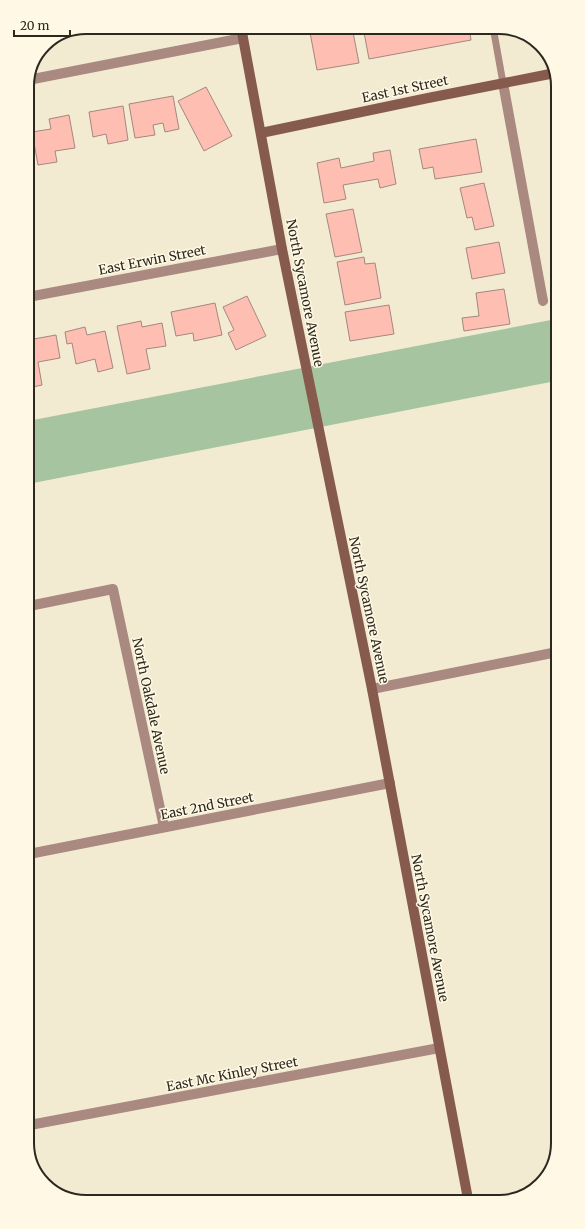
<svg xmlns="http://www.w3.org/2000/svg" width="585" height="1229" font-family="Merriweather,serif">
  <rect width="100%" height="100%" fill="#f3ebd1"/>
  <!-- green -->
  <path fill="#a6c49f" d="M556,319V381L28,484V421Z"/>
  <!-- building -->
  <g fill="#febfb2" stroke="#a38781">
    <path d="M309,27H352L359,63L317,70Z"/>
    <path d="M363,27H469L471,40L369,59Z"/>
    <path d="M206,87L232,136L204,151L178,101Z"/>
    <path d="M173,96L179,129L165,132L163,123L153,125L155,135L135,138L129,104Z"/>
    <path d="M123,106L128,140L108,144L106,134L93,137L89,112Z"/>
    <path d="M69,115L75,148L55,151L57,162L38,165L32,132L51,129L49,119Z"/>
    <path d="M476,139L482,172L435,179L433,167L423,169L419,149Z"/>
    <path d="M390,150L396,184L380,188L378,179L343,185L346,199L324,203L317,163L339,158L341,168L374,161L373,153Z"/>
    <path d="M484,183L494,226L475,230L472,217L467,218L460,188Z"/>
    <path d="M353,209L362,252L335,257L326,214Z"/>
    <path d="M499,242L505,273L472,279L466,248Z"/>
    <path d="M364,257L365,264L375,263L381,298L345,305L337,262Z"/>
    <path d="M504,289L510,324L464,331L462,318L479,316L476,293Z"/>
    <path d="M247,296L266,336L236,350L228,333L234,330L223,307Z"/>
    <path d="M215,303L222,335L194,341L193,333L176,336L171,312Z"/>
    <path d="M389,305L394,334L350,341L345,312Z"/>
    <path d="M141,321L142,327L162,323L166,346L146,349L150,369L127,374L117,326Z"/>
    <path d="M85,327L87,335L105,331L113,368L98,372L95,359L76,364L72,343L67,344L65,332Z"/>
    <path d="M56,335L60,358L38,362L42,385L28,388V340Z"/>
  </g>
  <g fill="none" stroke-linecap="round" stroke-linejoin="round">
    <!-- lane -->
    <path stroke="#a98980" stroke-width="7" d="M493,27L503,83"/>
    <!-- street -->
    <g stroke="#a98980" stroke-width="10">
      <path d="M28,80L243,38"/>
      <path d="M503,83L543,301"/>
      <path d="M28,297L282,249"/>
      <path d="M29,606L113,589L164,827"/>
      <path d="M372,689L557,652"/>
      <path d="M29,854L390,783"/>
      <path d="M30,1125L439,1048"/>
    </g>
    <!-- secondary -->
    <g stroke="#875a4e" stroke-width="10">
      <path d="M241,27L282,249L372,689L468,1199"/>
      <path d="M261,133L428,98L555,73"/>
    </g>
  </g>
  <g text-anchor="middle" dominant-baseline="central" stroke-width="3" stroke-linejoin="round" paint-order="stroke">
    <!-- street labels -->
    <g font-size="13" fill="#2b281f" stroke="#fff8e4">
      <text transform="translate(405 89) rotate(-12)">East 1st Street</text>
      <text transform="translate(152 260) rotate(-11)">East Erwin Street</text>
      <text transform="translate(305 293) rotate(79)">North Sycamore Avenue</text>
      <text transform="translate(369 610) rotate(78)">North Sycamore Avenue</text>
      <text transform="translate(151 706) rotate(78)">North Oakdale Avenue</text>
      <text transform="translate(207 806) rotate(-11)">East 2nd Street</text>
      <text transform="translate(430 928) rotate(79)">North Sycamore Avenue</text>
      <text transform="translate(232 1074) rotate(-11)">East Mc Kinley Street</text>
    </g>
  </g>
  <!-- crop -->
  <path d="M0 0H585V1229H0ZM86 34H499A52 52 0 0 1 551 86V1143A52 52 0 0 1 499 1195H86A52 52 0 0 1 34 1143V86A52 52 0 0 1 86 34Z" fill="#fff8e4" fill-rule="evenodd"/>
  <path fill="none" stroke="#2b281f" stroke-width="2" d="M86 34H499A52 52 0 0 1 551 86V1143A52 52 0 0 1 499 1195H86A52 52 0 0 1 34 1143V86A52 52 0 0 1 86 34Z"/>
  <!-- scale -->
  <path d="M14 30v6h56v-6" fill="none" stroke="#2b281f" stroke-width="2"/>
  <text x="20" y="30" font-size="12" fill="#2b281f" stroke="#fff8e4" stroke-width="3" paint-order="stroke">20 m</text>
</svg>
